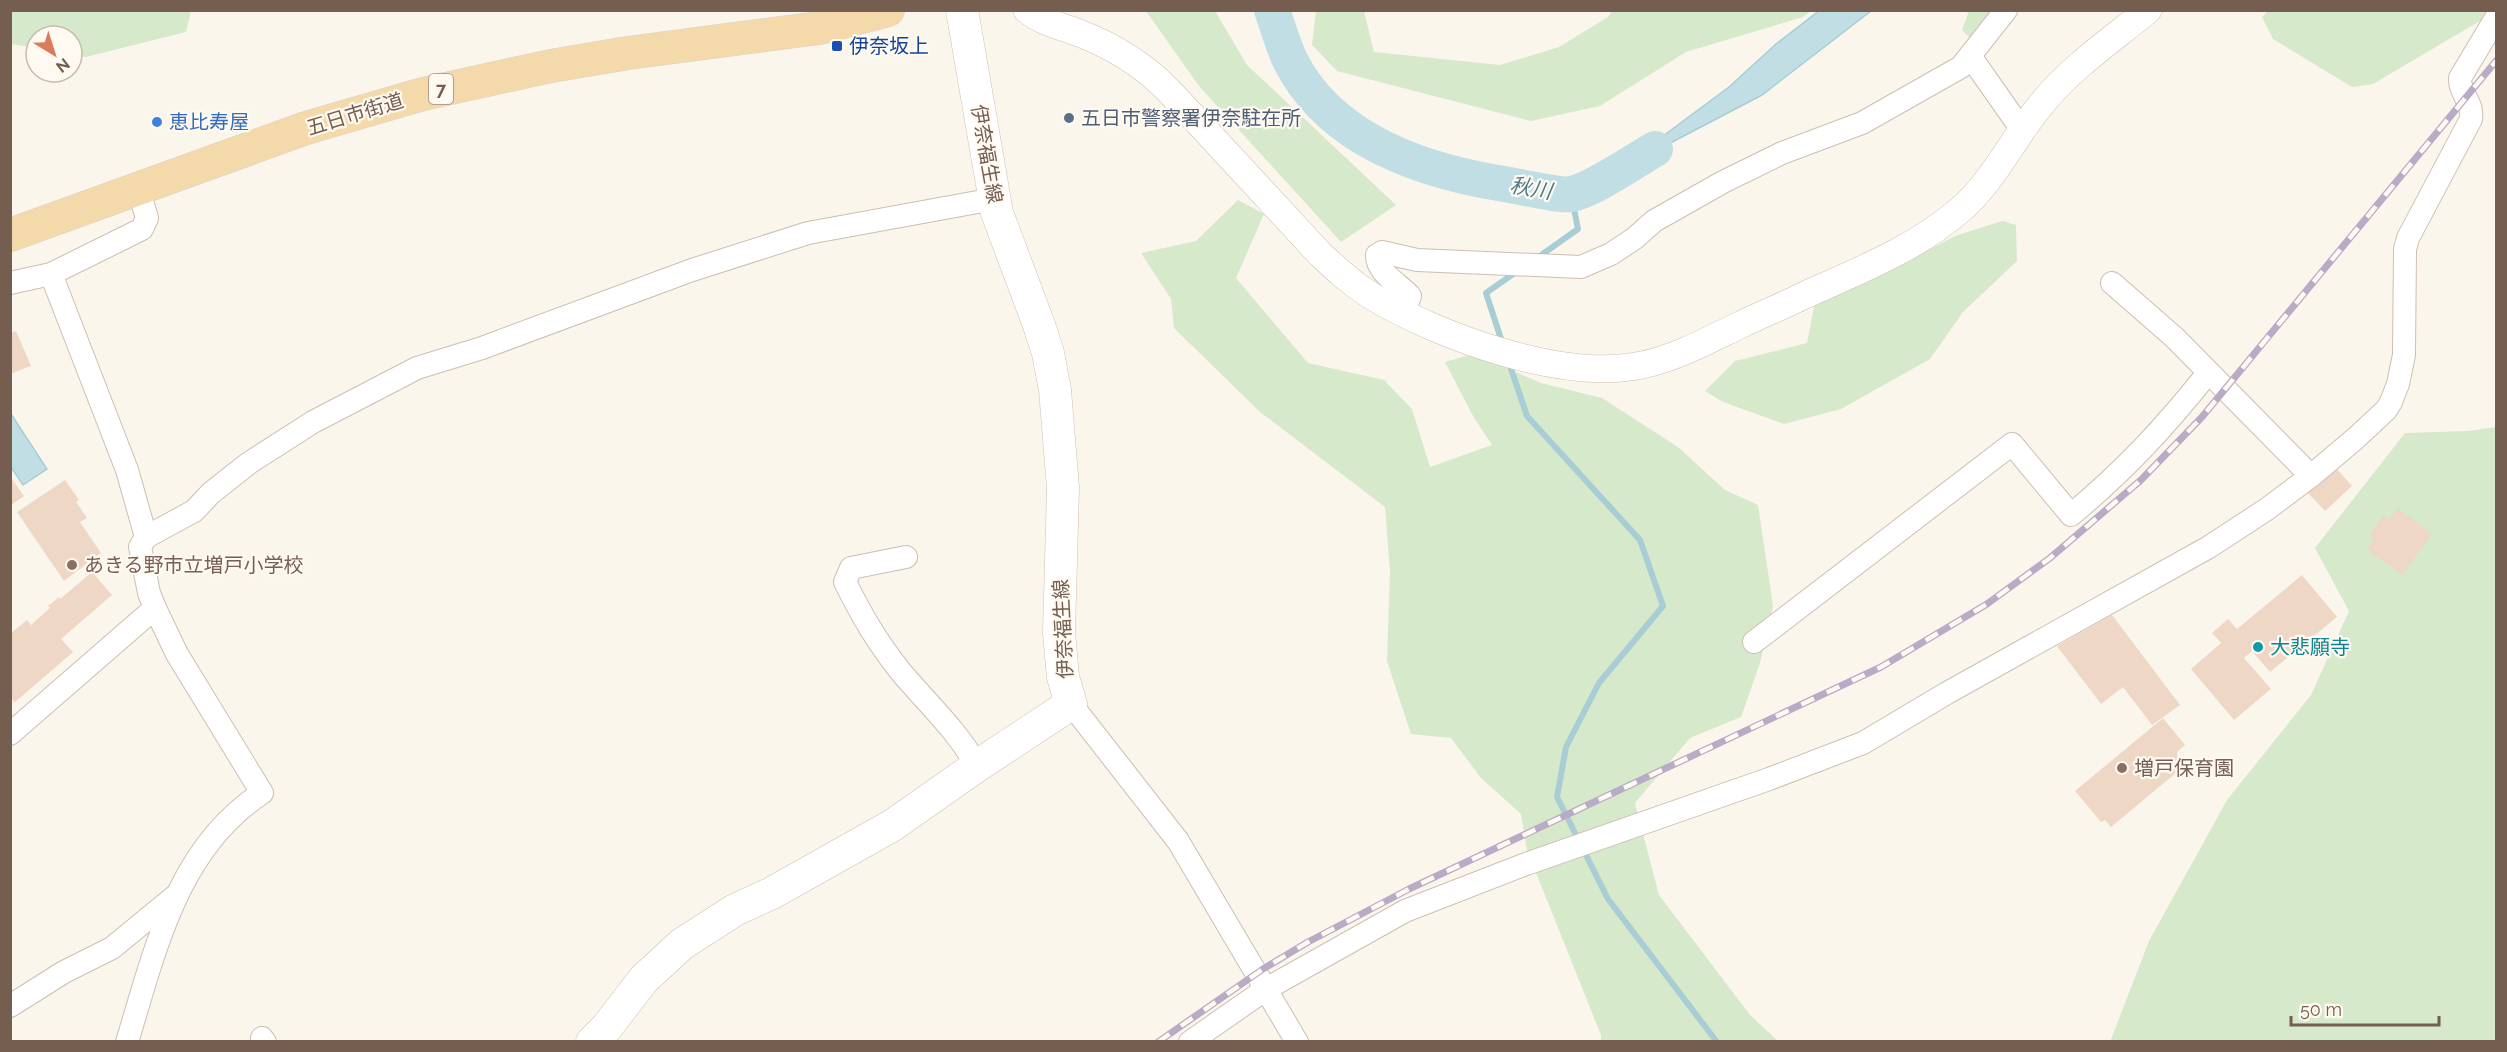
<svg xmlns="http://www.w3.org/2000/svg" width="2507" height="1052" font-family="Raleway,'Noto Sans JP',sans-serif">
  <rect width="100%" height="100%" fill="#fbf6ec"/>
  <!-- green -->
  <g fill="#d6e9cb">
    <path d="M2269,10L2489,11L2485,18L2373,84L2352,87L2273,39L2262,17Z"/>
    <path d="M10,11L11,10L191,11L186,32L86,57L72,54V36H36V48L11,44Z"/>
    <path d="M1146,11H1215L1247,65L1396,205L1341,242L1199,86Z"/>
    <path d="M1316,11H1364L1374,52L1500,65L1559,47L1608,17L1612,11H1811L1803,17L1686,52L1600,106L1531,121L1337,71L1312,45Z"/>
    <path d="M1969,11H1995L1973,41L1962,30Z"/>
    <path d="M1238,200L1264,214L1236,278L1308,363L1384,380L1412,409L1430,467L1492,445L1473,416L1445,362L1473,354L1541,383L1602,398L1678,447L1725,490L1758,505L1773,606L1760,663L1741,717L1690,738L1635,803L1659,895L1750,1015L1778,1041H1601V1035L1527,850L1521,814L1481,778L1451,738L1411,734L1387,661L1390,572L1385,507L1260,412L1174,328L1171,299L1141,253L1196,241Z"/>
    <path d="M2002,221L2016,225L2017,261L1963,312L1930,359L1841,409L1784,424L1723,402L1705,391L1735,361L1807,343L1815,302L1871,280L1955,236Z"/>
    <path d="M2496,427V1041L2110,1042L2149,941L2227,800L2311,695L2349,611L2315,548L2405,433L2468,431Z"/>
  </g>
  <!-- water -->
  <g fill="#c1dee4" stroke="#a8cdd5" stroke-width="1.5">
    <path d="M1820,10L1871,11L1762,95L1613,173L1729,87L1776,44Z"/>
    <path d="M11,414L47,469L23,485L11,467Z"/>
  </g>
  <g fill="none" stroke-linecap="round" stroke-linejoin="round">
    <!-- stream -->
    <g stroke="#a8cdd5" stroke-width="6">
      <path d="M1537,258L1578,229L1571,194"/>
      <path d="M1503,345L1486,293L1516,272"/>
      <path d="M1508,360L1527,416L1640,540L1663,606L1599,683L1566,747L1557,797L1608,899L1717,1042"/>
    </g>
    <!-- river -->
    <path stroke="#c1dee4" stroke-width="36" d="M1272,10C1278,27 1283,46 1291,62C1331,140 1422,171 1504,184C1517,186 1561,196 1571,194C1591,191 1636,160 1655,149"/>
  </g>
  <!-- building -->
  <g fill="#efd7c6">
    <path d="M16,331L31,366L10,374V333Z"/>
    <path d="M2336,468L2352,486L2325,511L2308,493Z"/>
    <path d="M10,476L24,496L10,506Z"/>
    <path d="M65,480L79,500L76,502L87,518L80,522L101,553L64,581L17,512Z"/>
    <path d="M2398,509L2432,534L2402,575L2367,549L2374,539L2369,535L2384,515L2389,519Z"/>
    <path d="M92,572L112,595L61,639L73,652L15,702L10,697V634L27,620L31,625L50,608L48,606L59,597L60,599Z"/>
    <path d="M2302,575L2337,617L2270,672L2252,651L2244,658L2271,689L2234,720L2191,669L2221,643L2212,633L2228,619L2237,629Z"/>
    <path d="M2112,615L2180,705L2152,725L2123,687L2101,704L2057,646Z"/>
    <path d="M2163,718L2185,745L2177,752V772L2111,827L2105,820L2101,822L2075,791Z"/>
  </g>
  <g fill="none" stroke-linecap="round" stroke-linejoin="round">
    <defs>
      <g id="minor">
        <path d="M1970,56L2022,130"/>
        <path d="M51,274L127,470L146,537"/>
        <path d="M10,283L51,274L142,229L147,218L138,188"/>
        <path d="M2112,283L2175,338L2311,476"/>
        <path d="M1404,313L1410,296C1399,284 1376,272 1377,255L1382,252L1417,260L1581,267L1611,254L1635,238L1654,221L1723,182L1782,153L1862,123L1961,67L2006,10"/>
        <path d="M906,557L851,568L845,582C862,616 877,642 901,672C927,703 957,730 977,766"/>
        <path d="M1754,642L2012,444L2071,515C2125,470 2164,428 2208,373"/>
        <path d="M1071,704L1178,841L1297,1042"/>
        <path d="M10,734L155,608L149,593L140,547L146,537L194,511L211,493L249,463L313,422L417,368L482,348L692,270L808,233L994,199"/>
        <path d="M10,1006L64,972L112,948L174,897"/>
        <path d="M262,1038L265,1042"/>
        <path d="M127,1042C155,951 177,848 262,793L177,654L155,608"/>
        <path d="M1190,1042L1266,989L1405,911L1526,864L1769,779L1863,743L1947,693L2209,547L2267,509L2311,476L2356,438L2386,410L2391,402L2398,384L2404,355L2405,249L2408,238L2471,119C2474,103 2459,93 2460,78L2496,18"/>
      </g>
      <path id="tertiary" d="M1027,10C1043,23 1061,26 1079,33C1113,46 1145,66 1170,92L1320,254C1336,269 1351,283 1370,295C1437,336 1563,382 1642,365C1675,358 1707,341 1738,326C1760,315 1783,306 1805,295C1858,271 1915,249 1960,210C1995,180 2014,136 2044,101C2073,66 2113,39 2148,10"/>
      <path id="secondary" d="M592,1042L607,1027L644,979L682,944L735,910L772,893L893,825L977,766L1071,704L1063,677L1059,633L1063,488L1055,390L1048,353L1039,325L997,213L962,10"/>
      <path id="primary" d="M10,235L306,128L423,94L551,66L628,53L819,28L888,10"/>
    </defs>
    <!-- minor casing -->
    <use href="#minor" stroke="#cdbeb2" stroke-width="24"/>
    <!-- tertiary casing -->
    <use href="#tertiary" stroke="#cdbeb2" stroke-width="28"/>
    <!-- secondary casing -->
    <use href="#secondary" stroke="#d0bfb0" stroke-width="33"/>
    <!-- primary casing -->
    <use href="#primary" stroke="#d8d2ce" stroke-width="34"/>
    <!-- minor -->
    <use href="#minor" stroke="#fff" stroke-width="22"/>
    <!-- tertiary -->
    <use href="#tertiary" stroke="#fff" stroke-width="27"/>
    <!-- secondary -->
    <use href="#secondary" stroke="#fff" stroke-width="32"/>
    <!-- primary -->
    <use href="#primary" stroke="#f4daab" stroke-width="33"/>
    <defs>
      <path id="rail" d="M1158,1042L1263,969L1308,942L1409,889L1881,667L1987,604L2050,558L2141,480L2202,417L2496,61"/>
    </defs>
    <!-- rail casing -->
    <use href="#rail" stroke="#b9aac6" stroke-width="7"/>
    <!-- rail -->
    <use href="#rail" stroke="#fefaf2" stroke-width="4.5" stroke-dasharray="14" stroke-linecap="butt"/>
  </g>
  <!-- markers -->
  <rect fill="#1a4fb4" stroke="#fefaf2" stroke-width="2" x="831" y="40" width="12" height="12" rx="3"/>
  <circle fill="#5c6f8a" stroke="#fefaf2" stroke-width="2" cx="1069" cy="118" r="6"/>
  <circle fill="#3f7fe0" stroke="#fefaf2" stroke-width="2" cx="157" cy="122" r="6"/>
  <g fill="#8d6e63" stroke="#fefaf2" stroke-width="2">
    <circle cx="72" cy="565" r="6"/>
    <circle cx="2122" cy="768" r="6"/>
  </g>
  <circle fill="#0f9aa8" stroke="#fefaf2" stroke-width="2" cx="2258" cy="647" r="6"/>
  <g text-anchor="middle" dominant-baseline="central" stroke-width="4.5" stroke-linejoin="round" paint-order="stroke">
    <!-- shield labels -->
    <rect fill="#fefaf2" stroke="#9e8d81" stroke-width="1.5" x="429" y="74" width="24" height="30" rx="4.5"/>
    <g font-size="18" font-weight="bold" fill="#755e50">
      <text x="441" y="89">7</text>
    </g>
    <!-- transit labels -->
    <g font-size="20" fill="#164399" stroke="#fefaf2" text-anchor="start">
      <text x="849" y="46">伊奈坂上</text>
    </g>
    <!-- street labels -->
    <g font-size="20" fill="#755e50" stroke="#fefaf2">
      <text transform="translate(355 114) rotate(-17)">五日市街道</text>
      <text transform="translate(987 154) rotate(80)">伊奈福生線</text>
      <text transform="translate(1063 629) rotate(-93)">伊奈福生線</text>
    </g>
    <!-- service labels -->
    <g font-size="20" fill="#4e5e75" stroke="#fefaf2" text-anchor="start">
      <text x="1081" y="118">五日市警察署伊奈駐在所</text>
    </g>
    <!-- shop labels -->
    <g font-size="20" fill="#366cbe" stroke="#fefaf2" text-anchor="start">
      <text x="169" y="122">恵比寿屋</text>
    </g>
    <!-- education labels -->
    <g font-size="20" fill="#785e54" stroke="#fefaf2" text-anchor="start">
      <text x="84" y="565">あきる野市立増戸小学校</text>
      <text x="2134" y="768">増戸保育園</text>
    </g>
    <!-- culture labels -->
    <g font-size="20" fill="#0d838f" stroke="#fefaf2" text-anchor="start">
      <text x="2270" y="647">大悲願寺</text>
    </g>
    <!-- water labels -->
    <g font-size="21" font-style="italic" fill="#4b7b86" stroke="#fefaf2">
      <text transform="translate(1531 188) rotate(9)">秋川</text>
    </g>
  </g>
  <!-- border -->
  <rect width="2507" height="1052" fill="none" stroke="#755e50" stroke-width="24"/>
  <!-- north arrow -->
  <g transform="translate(54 54) rotate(142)"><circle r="28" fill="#fefaf2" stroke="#c7bcb1" stroke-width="1.5"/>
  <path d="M0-4.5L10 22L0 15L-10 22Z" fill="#da7b5c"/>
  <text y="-9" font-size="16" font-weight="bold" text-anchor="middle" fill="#755e50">N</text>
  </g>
  <!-- scale -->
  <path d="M2291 1016v9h148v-9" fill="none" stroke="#755e50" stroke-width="3"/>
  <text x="2300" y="1016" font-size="18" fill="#755e50" stroke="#fefaf2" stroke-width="4.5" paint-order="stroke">50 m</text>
</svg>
